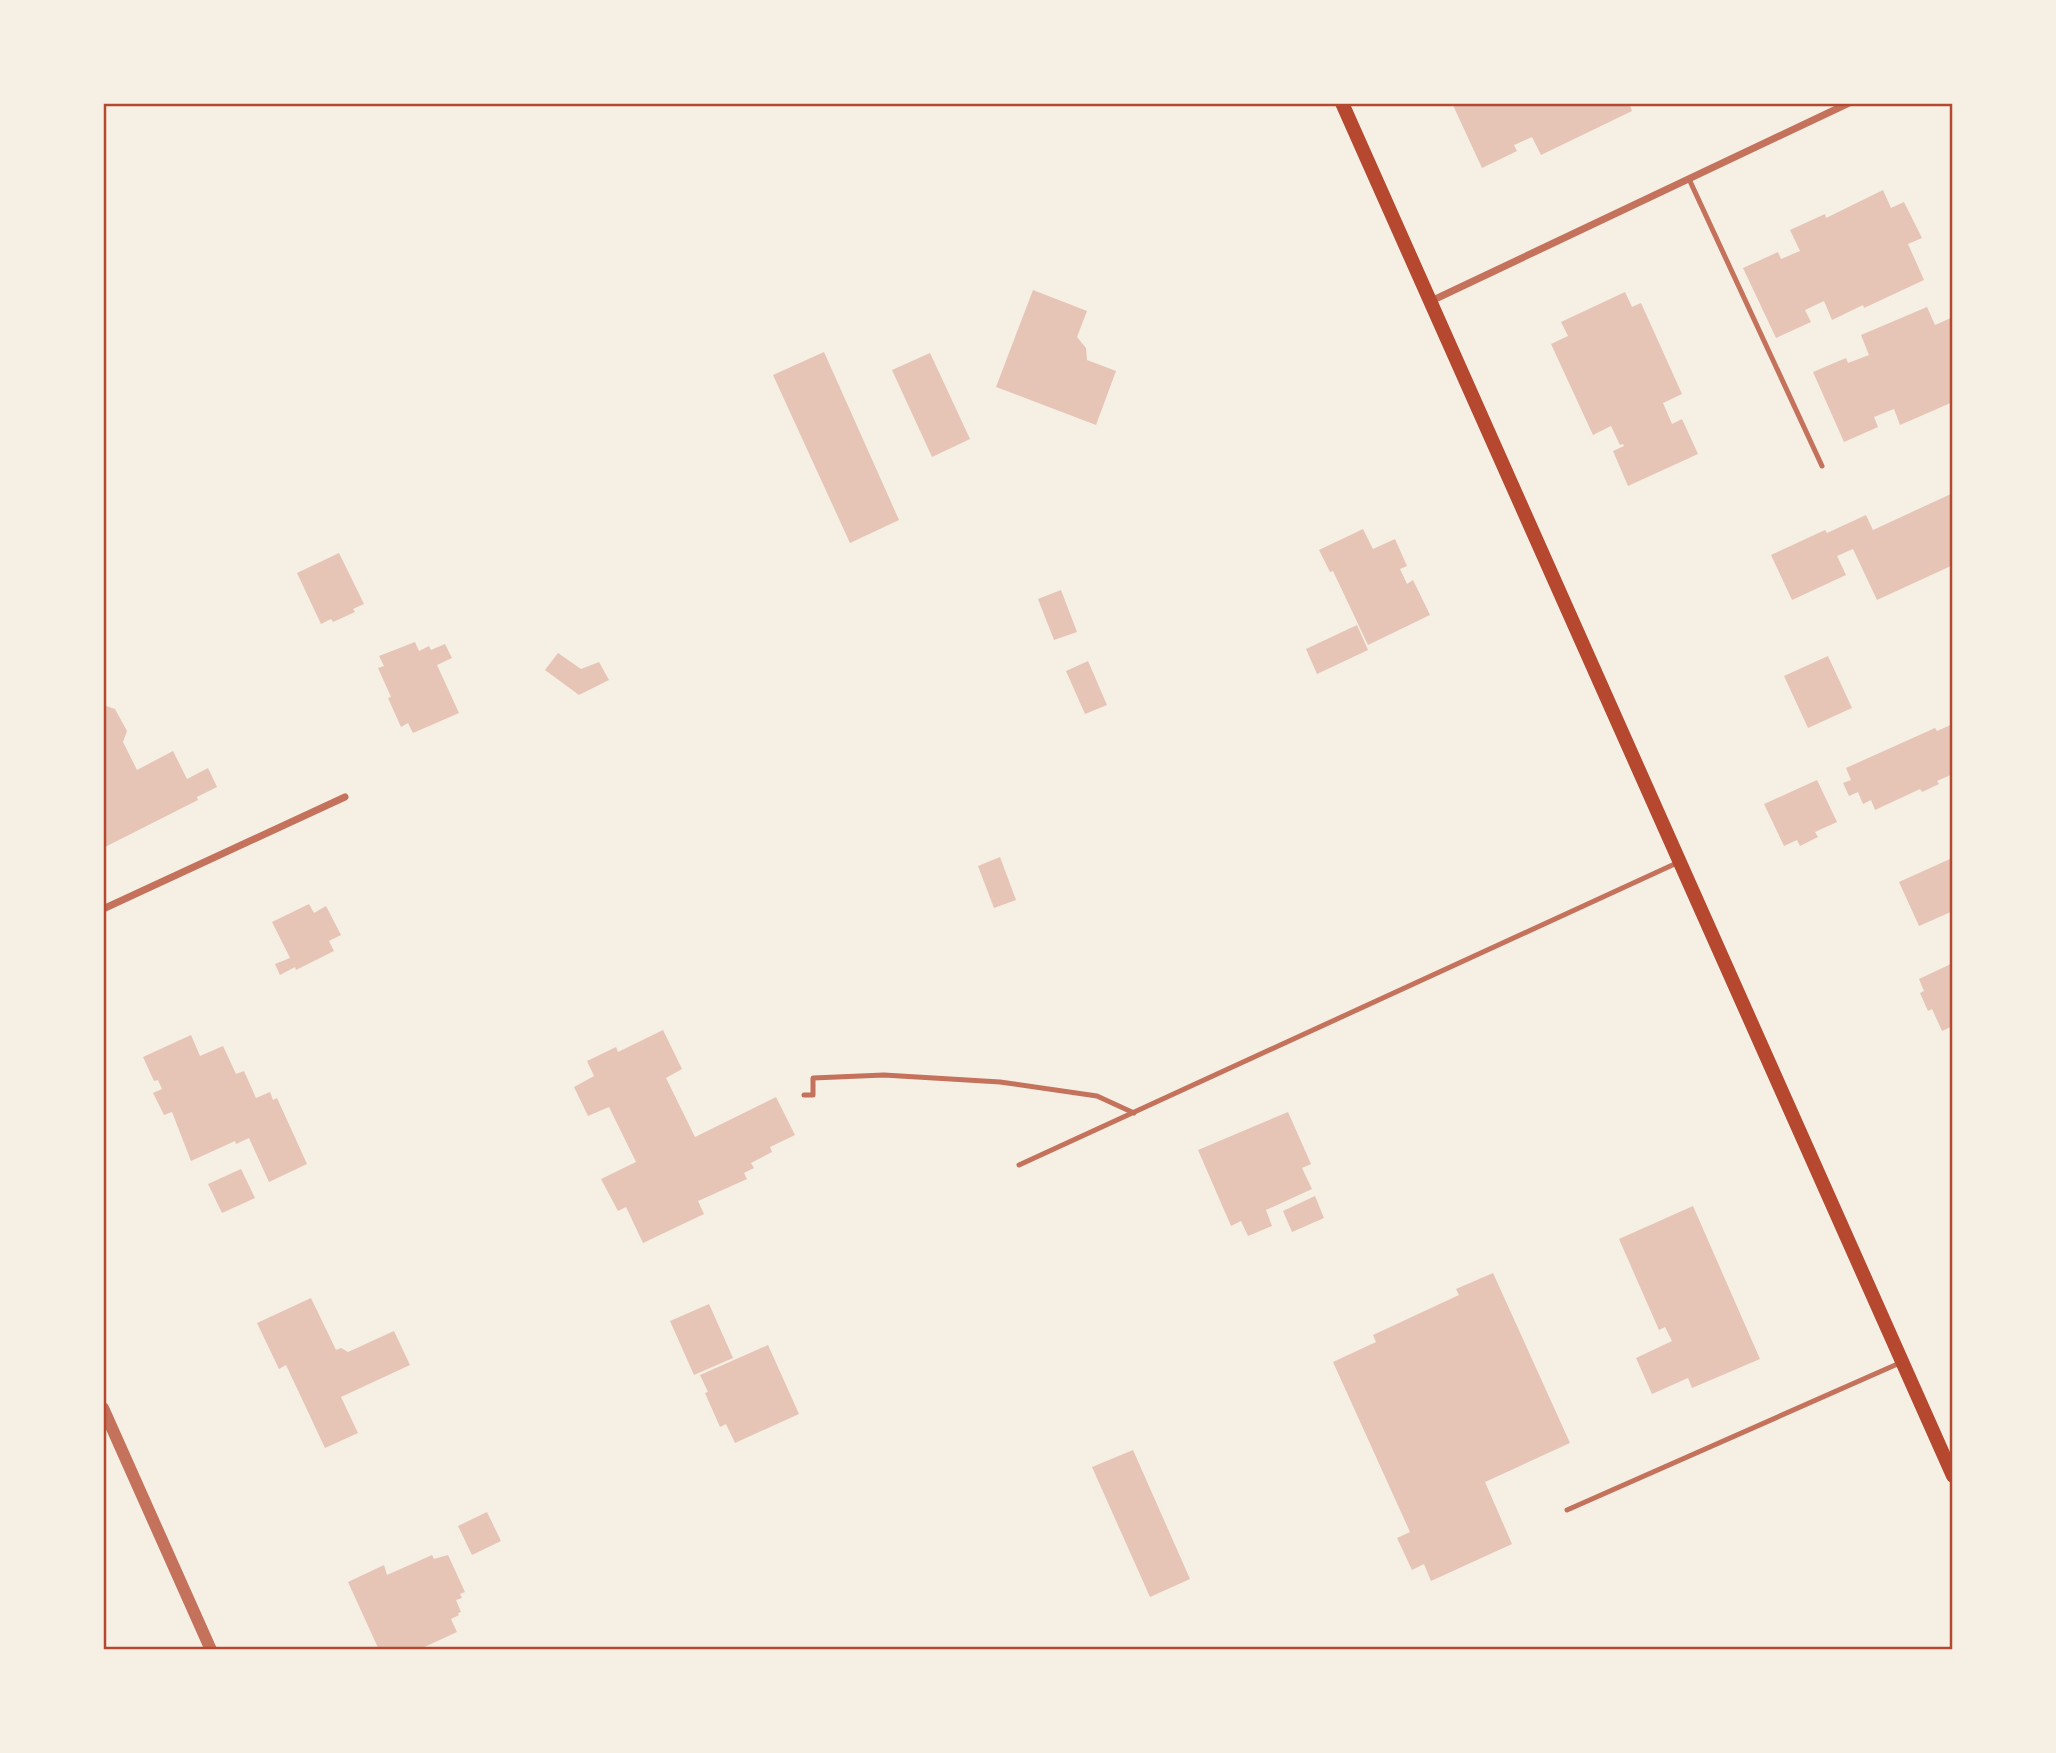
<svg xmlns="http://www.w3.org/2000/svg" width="2056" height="1753" font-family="'Sofia Sans Condensed',sans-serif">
  <rect width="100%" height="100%" fill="#f6efe4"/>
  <!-- building -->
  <g fill="#e6c5b7">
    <path d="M1452,103H1629L1632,111L1541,155L1532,137L1514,145L1517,151L1482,168Z"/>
    <path d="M1883,190L1891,208L1904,202L1922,238L1908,244L1924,280L1864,308L1863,305L1832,320L1824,301L1805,310L1811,322L1776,338L1743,268L1778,252L1781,259L1800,251L1790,230L1825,214L1826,218Z"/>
    <path d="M1033,290L1087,311L1077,337L1086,348L1087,360L1116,371L1096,425L996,387Z"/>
    <path d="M1625,292L1632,307L1641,303L1682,394L1663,403L1672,424L1682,419L1698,454L1628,486L1613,451L1624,446L1623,444L1620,445L1611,426L1593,435L1551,344L1568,336L1561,322Z"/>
    <path d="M1927,307L1935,325L1953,317V402L1900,425L1894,409L1874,417L1878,427L1844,442L1813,372L1846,358L1848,363L1869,355L1861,335Z"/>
    <path d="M824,352L899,520L850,543L773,375Z"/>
    <path d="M930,353L970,439L932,457L892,370Z"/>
    <path d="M1953,493V565L1877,600L1853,549L1837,556L1846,575L1792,600L1771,555L1825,530L1827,533L1866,515L1873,530Z"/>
    <path d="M1363,529L1373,549L1395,539L1407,566L1400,569L1407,584L1413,580L1430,615L1368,645L1333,571L1330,572L1319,550Z"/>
    <path d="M339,553L364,604L353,609L355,612L333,622L331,619L321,624L297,573Z"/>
    <path d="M1061,590L1077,632L1054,640L1038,599Z"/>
    <path d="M1357,625L1368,650L1317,674L1306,649Z"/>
    <path d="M415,642L419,651L429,646L431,650L445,644L452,658L437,665L459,713L413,733L408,723L401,727L388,698L391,697L378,668L384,666L379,656Z"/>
    <path d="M558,653L581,669L599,662L609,680L579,695L545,670Z"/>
    <path d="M1828,656L1852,708L1808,728L1784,676Z"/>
    <path d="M1088,661L1107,705L1085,714L1066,671Z"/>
    <path d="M103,705L115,709L127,731L123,742L137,770L173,751L187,779L208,768L217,787L197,797L198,800L103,848Z"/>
    <path d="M1953,724V774L1937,781L1939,784L1922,792L1920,789L1875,810L1871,800L1863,804L1858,792L1849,796L1843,783L1851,780L1846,768L1935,728L1937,731Z"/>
    <path d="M1817,780L1837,822L1815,832L1818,837L1800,846L1797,840L1784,846L1764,804Z"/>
    <path d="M1000,857L1016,900L994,908L978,866Z"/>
    <path d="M1950,859L1953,865V911L1919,926L1899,882Z"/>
    <path d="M309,904L314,913L326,906L341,935L329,941L334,951L296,970L295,967L280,975L275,964L290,958L272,922Z"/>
    <path d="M1953,963V1026L1942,1031L1932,1009L1928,1011L1920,993L1924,991L1919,979Z"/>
    <path d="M663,1030L682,1069L666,1078L695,1137L776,1097L795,1135L770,1147L772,1152L751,1163L754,1168L744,1173L747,1179L698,1201L704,1214L643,1243L626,1207L618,1211L601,1179L636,1162L609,1107L588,1116L574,1087L594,1076L587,1061L616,1047L618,1052Z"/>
    <path d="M191,1035L200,1056L223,1046L236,1074L244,1071L256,1098L270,1092L273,1100L277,1098L307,1164L269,1182L249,1138L236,1144L235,1141L191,1161L172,1112L164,1115L153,1093L162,1089L158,1080L154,1081L143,1057Z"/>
    <path d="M1288,1112L1311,1164L1302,1168L1312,1189L1266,1210L1272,1226L1248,1236L1241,1221L1231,1226L1198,1150Z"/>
    <path d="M241,1169L255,1198L222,1213L208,1184Z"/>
    <path d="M1315,1196L1324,1218L1292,1232L1283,1211Z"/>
    <path d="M1693,1206L1760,1359L1692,1388L1688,1378L1652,1394L1636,1358L1672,1341L1665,1327L1659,1330L1619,1239Z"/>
    <path d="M1493,1273L1570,1443L1485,1482L1512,1544L1431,1581L1424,1564L1412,1570L1397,1538L1410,1532L1333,1362L1376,1342L1373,1335L1459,1295L1456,1289Z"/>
    <path d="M311,1298L336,1350L341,1348L348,1352L394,1331L410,1365L341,1397L358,1433L325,1448L286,1365L279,1369L257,1323Z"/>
    <path d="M709,1304L733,1358L694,1375L670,1321Z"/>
    <path d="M768,1345L799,1414L735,1443L726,1424L720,1427L705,1393L708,1392L700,1375Z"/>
    <path d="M1133,1450L1190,1579L1150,1597L1092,1467Z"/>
    <path d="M487,1512L501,1541L472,1555L458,1526Z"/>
    <path d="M432,1555L434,1559L448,1555L465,1592L460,1594L462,1598L456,1600L461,1612L458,1613L459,1615L451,1619L457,1632L418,1650H379L348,1582L384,1565L387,1575Z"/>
  </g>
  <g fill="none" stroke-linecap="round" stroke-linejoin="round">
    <!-- service -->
    <g stroke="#c5725c" stroke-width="5">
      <path d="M1689,179L1822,466"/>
      <path d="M804,1095H813V1078L884,1075L1000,1082L1097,1096L1134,1113"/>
      <path d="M1019,1165L1679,862"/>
      <path d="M1567,1510L1902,1362"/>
    </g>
    <!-- minor -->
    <g stroke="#c5725c" stroke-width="7">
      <path d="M1429,302L1849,103"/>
      <path d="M103,909L345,797"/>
    </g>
    <!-- tertiary -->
    <path stroke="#c5725c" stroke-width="12" d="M103,1408L211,1650"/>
    <!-- secondary -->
    <path stroke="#b5482f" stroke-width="14" d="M1342,103L1953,1476"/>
  </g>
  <!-- border -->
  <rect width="2056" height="1753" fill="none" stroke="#f6efe4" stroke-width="210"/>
  <rect x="105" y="105" width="1846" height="1543" fill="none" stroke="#b5482f" stroke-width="2.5"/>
</svg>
